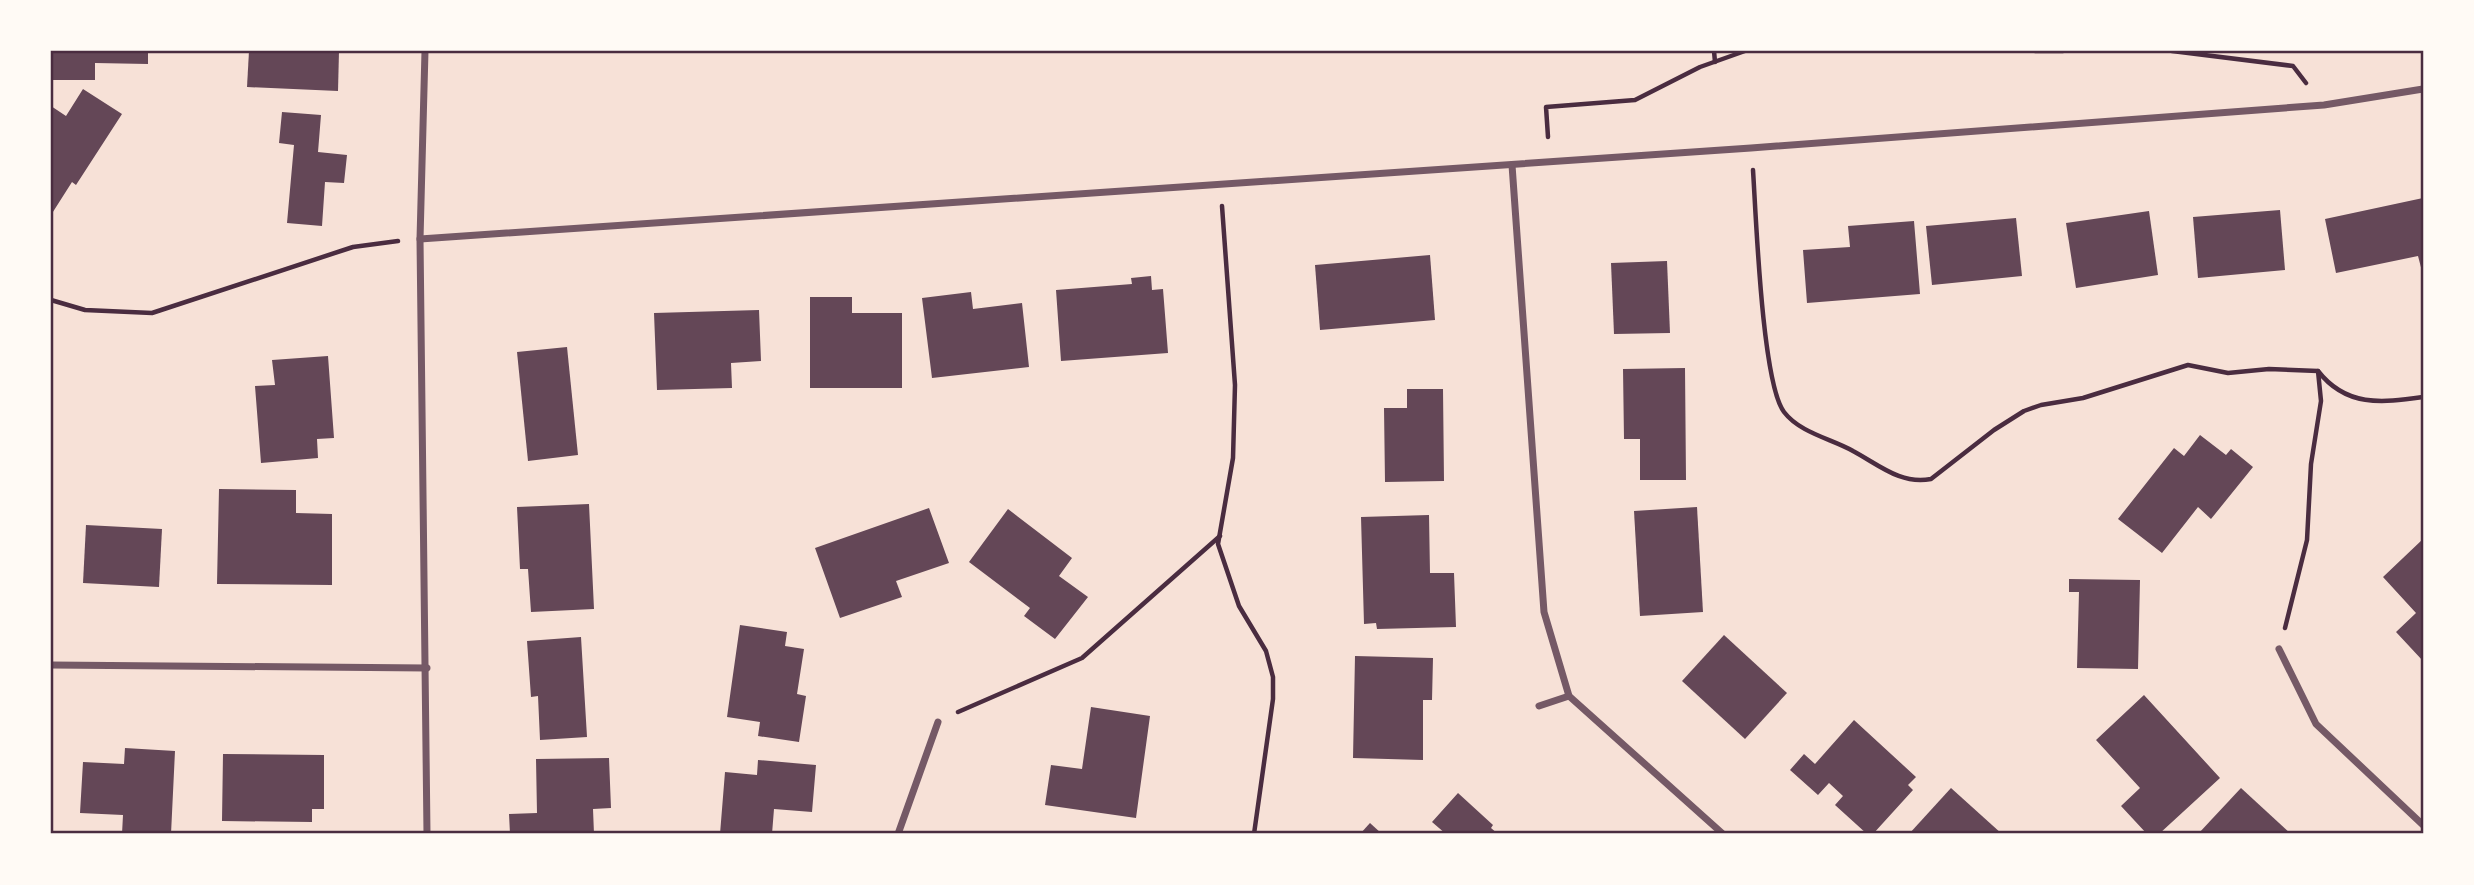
<svg xmlns="http://www.w3.org/2000/svg" width="2474" height="885" font-family="'Work Sans',sans-serif">
  <rect width="100%" height="100%" fill="#f7e1d7"/>
  <!-- building -->
  <g fill="#644757">
    <path d="M51,51H148V64L95,63V80H51Z"/>
    <path d="M249,51H339L338,91L247,87Z"/>
    <path d="M83,89L122,114L76,185L72,182L51,215V106L66,116Z"/>
    <path d="M282,112L321,115L318,152L347,155L344,183L325,182L322,226L287,223L294,145L279,143Z"/>
    <path d="M2423,198V275L2418,256L2336,273L2325,219Z"/>
    <path d="M2280,210L2285,270L2198,278L2193,217Z"/>
    <path d="M2149,211L2158,275L2076,288L2066,223Z"/>
    <path d="M2016,218L2022,276L1932,285L1926,226Z"/>
    <path d="M1914,221L1920,294L1807,303L1803,250L1850,247L1848,226Z"/>
    <path d="M1430,255L1435,320L1320,330L1315,265Z"/>
    <path d="M1667,261L1670,333L1614,334L1611,263Z"/>
    <path d="M1151,276L1152,290L1163,289L1168,353L1061,361L1056,290L1132,284L1131,278Z"/>
    <path d="M971,292L973,309L1022,303L1029,367L932,378L922,298Z"/>
    <path d="M810,297H852V313H902V388H810Z"/>
    <path d="M759,310L761,361L731,363L732,388L657,390L654,313Z"/>
    <path d="M567,347L578,455L528,461L517,352Z"/>
    <path d="M328,356L334,438L317,439L318,458L261,463L255,386L275,385L272,360Z"/>
    <path d="M1685,368L1686,480H1640V439H1624L1623,369Z"/>
    <path d="M1407,389H1443L1444,481L1385,482L1384,408H1407Z"/>
    <path d="M2200,435L2226,455L2231,449L2253,467L2211,519L2198,507L2162,553L2118,519L2174,448L2184,456Z"/>
    <path d="M219,489L296,490V513L332,514V585L217,584Z"/>
    <path d="M589,504L594,609L531,612L528,569H520L517,507Z"/>
    <path d="M1697,507L1703,612L1640,616L1634,511Z"/>
    <path d="M929,508L949,563L896,581L902,597L840,618L815,548Z"/>
    <path d="M1008,509L1072,558L1059,576L1088,597L1055,639L1024,616L1030,608L969,562Z"/>
    <path d="M1429,515L1430,573H1454L1456,627L1377,629L1376,623L1364,624L1361,517Z"/>
    <path d="M86,525L162,529L159,587L83,583Z"/>
    <path d="M2423,539V661L2396,632L2416,613L2383,577Z"/>
    <path d="M2069,579L2140,580L2138,669L2077,668L2079,592H2069Z"/>
    <path d="M740,625L787,632L785,646L804,649L797,694L806,696L799,742L758,736L760,722L727,717Z"/>
    <path d="M1724,635L1787,693L1745,739L1682,681Z"/>
    <path d="M581,637L587,737L540,740L538,696L531,697L527,641Z"/>
    <path d="M1355,656L1433,658L1432,700H1423V760L1353,758Z"/>
    <path d="M2144,695L2220,778L2159,834H2147L2121,806L2140,788L2096,740Z"/>
    <path d="M1091,707L1150,716L1136,818L1045,805L1051,765L1082,769Z"/>
    <path d="M1854,720L1916,777L1908,785L1913,790L1873,834H1867L1835,805L1843,796L1829,783L1818,795L1790,770L1804,754L1815,764Z"/>
    <path d="M125,748L175,751L171,834H122L123,815L80,813L83,762L124,764Z"/>
    <path d="M223,754L324,755V809H312V822L222,821Z"/>
    <path d="M609,758L611,808L593,809L594,834H510L509,814L537,813L536,759Z"/>
    <path d="M758,760L816,765L812,812L774,809L772,834H720L725,772L757,775Z"/>
    <path d="M1951,788L2002,834H1909Z"/>
    <path d="M2241,788L2291,834H2198Z"/>
    <path d="M1458,793L1493,825L1491,828L1498,834H1446L1432,822Z"/>
    <path d="M1370,823L1382,834H1360Z"/>
  </g>
  <g fill="none" stroke-linecap="round" stroke-linejoin="round">
    <!-- path -->
    <g stroke="#4a2c40" stroke-width="4.5">
      <path d="M1714,51L1715,62"/>
      <path d="M2035,51H2063"/>
      <path d="M2172,51L2293,66L2306,83"/>
      <path d="M1548,137L1546,107L1635,100L1700,67L1745,51"/>
      <path d="M1753,170C1756,215 1762,383 1784,412C1800,433 1832,439 1853,451C1879,465 1901,485 1931,479L1994,430L2024,411L2041,405L2083,398L2188,365L2228,373L2269,369L2318,371C2346,407 2381,403 2423,397"/>
      <path d="M1222,206L1235,385L1233,458L1218,544L1239,606L1266,651L1273,677V699L1254,834"/>
      <path d="M51,300L85,310L152,313L353,247L398,241"/>
      <path d="M2285,628L2307,540L2311,464L2321,401L2318,371"/>
      <path d="M958,712L1082,658L1220,536"/>
    </g>
    <!-- minor -->
    <g stroke="#755966" stroke-width="7">
      <path d="M425,51L420,239L427,834"/>
      <path d="M1512,165L1544,612L1569,696L1723,834"/>
      <path d="M420,239L1751,148L2324,105L2423,89"/>
      <path d="M2279,649L2316,724L2423,825"/>
      <path d="M51,665L427,668"/>
      <path d="M1539,706L1569,696"/>
      <path d="M898,834L938,722"/>
    </g>
  </g>
  <!-- border -->
  <rect width="2474" height="885" fill="none" stroke="#fffaf5" stroke-width="105"/>
  <rect x="52" y="52" width="2370" height="780" fill="none" stroke="#4a2c40" stroke-width="2.5"/>
</svg>
